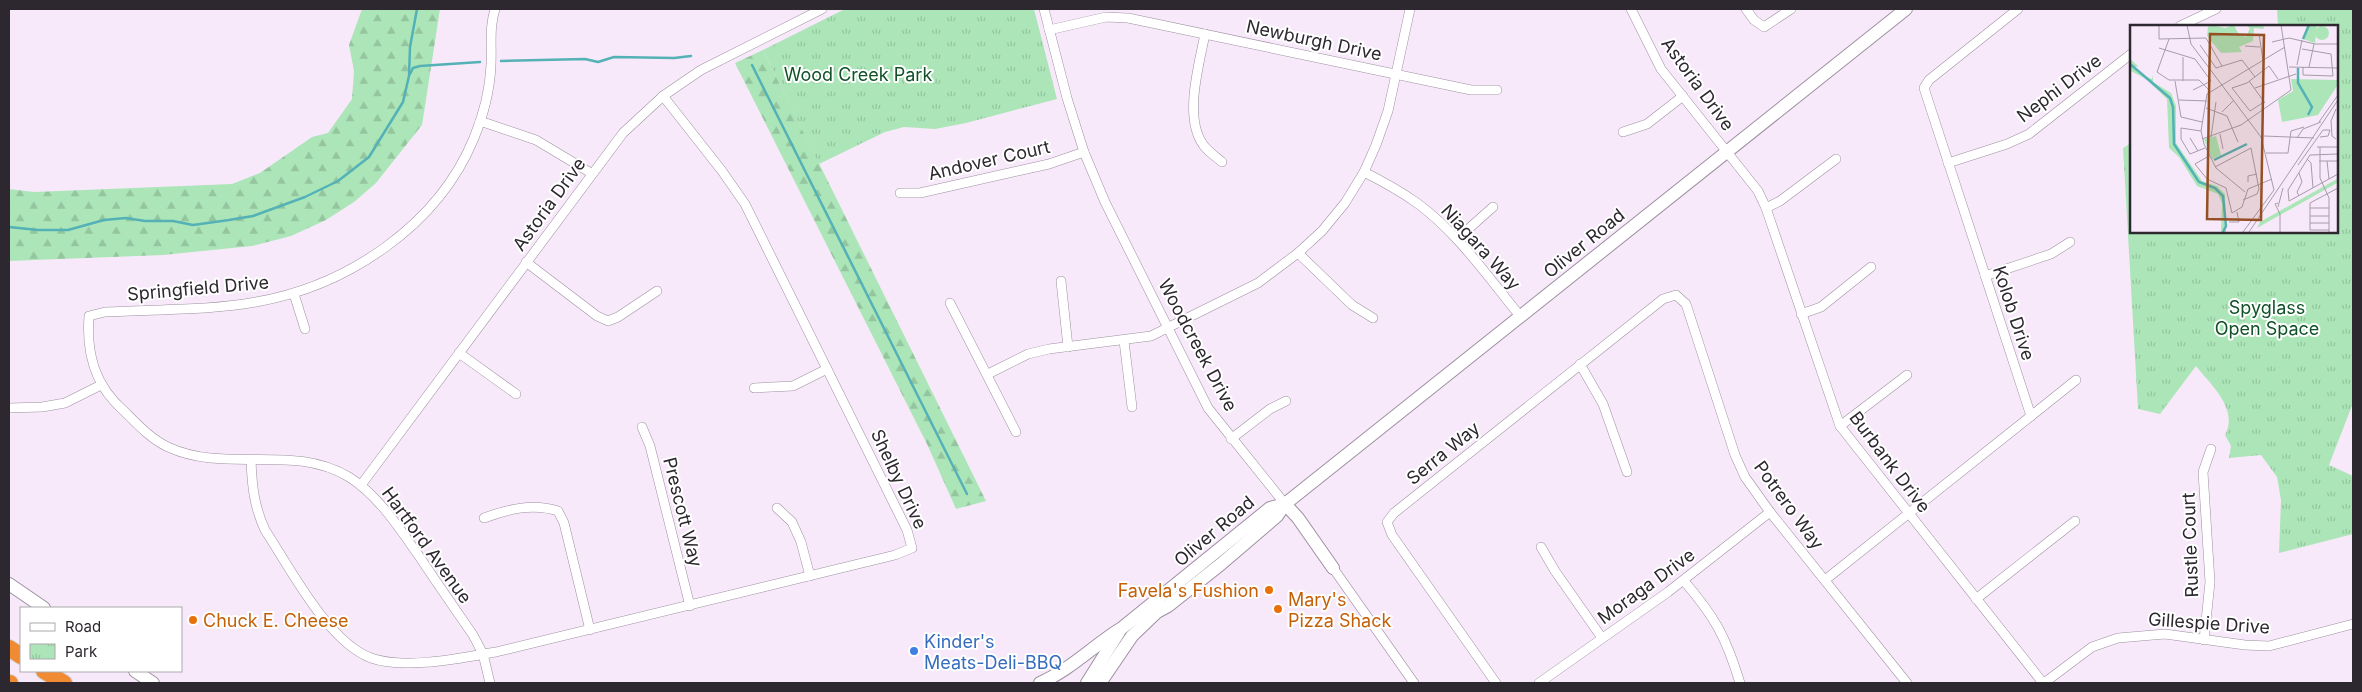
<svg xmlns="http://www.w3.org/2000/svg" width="2362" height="692" font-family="Inter,sans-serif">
  <defs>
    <pattern id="forest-firs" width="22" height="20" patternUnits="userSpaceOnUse" patternTransform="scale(1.25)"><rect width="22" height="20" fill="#ace6b8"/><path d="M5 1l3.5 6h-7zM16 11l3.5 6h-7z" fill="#94c59e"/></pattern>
    <pattern id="park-tufts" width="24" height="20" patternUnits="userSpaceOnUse" patternTransform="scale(1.25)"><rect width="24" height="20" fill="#ace6b8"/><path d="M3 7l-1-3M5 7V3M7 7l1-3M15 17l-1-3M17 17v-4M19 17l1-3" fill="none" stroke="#94c59e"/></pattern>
  </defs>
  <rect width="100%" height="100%" fill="#f7e9fa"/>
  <!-- forest -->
  <g fill="url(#forest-firs)">
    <path d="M362,9H440L422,125L376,183L354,202L326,220L291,236L252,246L163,255L9,261V189L34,192L232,184L260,173L312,137L328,133L352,99L354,71L349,45Z"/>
    <path d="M763,50L986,501L956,509L927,444L735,63Z"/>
  </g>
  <!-- park -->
  <g fill="url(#park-tufts)">
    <path d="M845,9H1034L1057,99L966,123L935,129L904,127L885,132L819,164L763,50Z"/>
    <path d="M2277,9H2353V403L2329,465L2353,476V534L2279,553L2281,500L2277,477L2261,455L2229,458L2231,446L2225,435C2239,409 2211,385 2196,366L2160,414L2138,409L2123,148L2131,143V231H2336V26H2278Z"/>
  </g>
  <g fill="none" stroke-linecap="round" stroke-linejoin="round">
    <!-- stream -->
    <g stroke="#54b1b6" stroke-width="2.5">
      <path d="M501,61L585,59L598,62L614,57L674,58L691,56"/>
      <path d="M752,65L967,494"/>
      <path d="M410,74L413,68L420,66L480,62"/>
      <path d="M9,227L38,230H68L104,220L126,218L145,221H173L193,225L229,220L253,216L305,197L338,181L369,157L403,102L409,76L410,47L417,9"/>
    </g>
    <defs>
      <g id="street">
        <path d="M1044,9L1067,98L1084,152L1105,202L1208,408L1285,504"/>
        <path d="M1631,9L1661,69L1758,191L1766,208L1840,426L2043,683"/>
        <path d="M1746,9L1754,20L1764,27L1791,9"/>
        <path d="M2180,26L2216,9"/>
        <path d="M1049,30L1106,17L1128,18L1471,90H1497"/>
        <path d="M1205,34C1199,65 1183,119 1204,146C1209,152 1216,157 1222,162"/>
        <path d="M480,121L536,140L591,173"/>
        <path d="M1623,132L1647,124L1683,96"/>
        <path d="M1948,163L2007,144L2029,134L2131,54"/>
        <path d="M1364,172C1382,181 1400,191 1417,203C1458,233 1488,277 1520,316"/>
        <path d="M900,193H920L1049,164L1084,152"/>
        <path d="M1766,208L1780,201L1836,159"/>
        <path d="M1457,239L1493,207"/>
        <path d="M1298,253L1352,305L1373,318"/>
        <path d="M526,262L597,316L608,321L618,317L657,291"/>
        <path d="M1985,276L2051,254L2070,242"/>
        <path d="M1061,281L1068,347"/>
        <path d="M294,294L305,329"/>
        <path d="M950,303L1016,432"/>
        <path d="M1801,314L1821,307L1871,267"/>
        <path d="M1124,341L1132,407"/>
        <path d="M459,353L516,394"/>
        <path d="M1580,364L1603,404L1627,472"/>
        <path d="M988,374L1028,354L1049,349L1151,336L1258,283L1298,253L1322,231L1345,203L1364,172L1376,145L1388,111L1410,9"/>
        <path d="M754,388L793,386L827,369"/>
        <path d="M9,408L42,407L65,403L101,385"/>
        <path d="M2031,416L2076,380"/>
        <path d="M1840,426L1907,375"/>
        <path d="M642,427L650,446L690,606"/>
        <path d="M1231,439L1270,409L1286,401"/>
        <path d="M251,460C252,486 254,506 265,530C290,568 328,642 371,658C405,670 461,658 496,652L895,555L912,548L907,530L745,204L722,171L663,96"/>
        <path d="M361,485L623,133L663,96L701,70L822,9"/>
        <path d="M777,508L792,522L801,542L810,576"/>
        <path d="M484,518C508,509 533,503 558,511L564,523L590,630"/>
        <path d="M1541,547L1555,571L1602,638"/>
        <path d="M1333,568L1414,683"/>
        <path d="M1825,580L2031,416L1924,88L1929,80L2018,9"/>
        <path d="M1684,581C1715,617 1726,637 1740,683"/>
        <path d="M1976,599L2075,521"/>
        <path d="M2204,640L2210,582L2203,472L2211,449"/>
        <path d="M490,683L483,654L473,635C455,609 437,583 419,556C399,528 379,496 349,477C293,443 226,474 168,447C151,439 137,424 124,411C95,386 86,354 89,316L105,312C155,309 207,311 256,302C347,286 438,226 474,138C483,116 490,89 491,65C492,45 489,28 495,9"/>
        <path d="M1496,683L1392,535L1387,522L1394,513L1663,299L1676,295L1686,304L1735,455L1745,477L1770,512L1907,683"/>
        <path d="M1539,683L1668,592L1770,512"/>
        <path d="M2044,683L2092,647L2118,638L2165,634L2245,645L2269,646L2353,624"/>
      </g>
      <g id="secondary">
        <path d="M1285,504L1298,518L1333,568"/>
        <path d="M9,584L44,608"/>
        <path d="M135,671L153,683"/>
        <path d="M1040,683C1070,670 1094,645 1122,628L1270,508L1285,504"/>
        <path d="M1087,683L1119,632"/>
        <path d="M1100,683L1132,636L1157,612L1168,606L1221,564L1277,516L1285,504L1906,9"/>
      </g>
      <g id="highway">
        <path d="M9,648L21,656"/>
        <path d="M44,671L64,683"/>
        <path d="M9,683H10"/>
      </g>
    </defs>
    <!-- street casing -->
    <use href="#street" stroke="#9d90a0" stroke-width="10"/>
    <!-- secondary casing -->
    <use href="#secondary" stroke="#9d90a0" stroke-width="14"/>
    <!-- highway casing -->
    <use href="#highway" stroke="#d5d4d5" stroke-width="18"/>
    <!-- street -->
    <use href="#street" stroke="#fff" stroke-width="9"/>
    <!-- secondary -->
    <use href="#secondary" stroke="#fff" stroke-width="12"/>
    <!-- highway -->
    <use href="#highway" stroke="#f08a33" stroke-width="16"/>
  </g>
  <!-- markers -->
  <g fill="#e8710a" stroke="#fff" stroke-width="2">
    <circle cx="1269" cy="590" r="5"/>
    <circle cx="1278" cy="609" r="5"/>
    <circle cx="193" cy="620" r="5"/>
  </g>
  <circle fill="#3f7fe0" stroke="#fff" stroke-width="2" cx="914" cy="651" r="5"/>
  <g text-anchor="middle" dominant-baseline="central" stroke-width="4" stroke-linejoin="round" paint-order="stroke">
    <!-- street labels -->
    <g font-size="18" fill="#2d282f" stroke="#fff">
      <text transform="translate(1314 40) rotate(12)">Newburgh Drive</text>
      <text transform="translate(1698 84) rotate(54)">Astoria Drive</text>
      <text transform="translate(2059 88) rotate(-37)">Nephi Drive</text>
      <text transform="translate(989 160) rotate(-13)">Andover Court</text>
      <text transform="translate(549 204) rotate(-54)">Astoria Drive</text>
      <text transform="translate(1584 243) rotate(-39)">Oliver Road</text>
      <text transform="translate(1481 247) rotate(48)">Niagara Way</text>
      <text transform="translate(198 288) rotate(-5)">Springfield Drive</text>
      <text transform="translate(2014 313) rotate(72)">Kolob Drive</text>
      <text transform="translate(1198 345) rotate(62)">Woodcreek Drive</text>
      <text transform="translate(1443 453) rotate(-39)">Serra Way</text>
      <text transform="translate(1890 462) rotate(53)">Burbank Drive</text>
      <text transform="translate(899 479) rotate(65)">Shelby Drive</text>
      <text transform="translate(1789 505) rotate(54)">Potrero Way</text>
      <text transform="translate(683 512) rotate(76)">Prescott Way</text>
      <text transform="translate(1214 531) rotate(-40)">Oliver Road</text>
      <text transform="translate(427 545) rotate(54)">Hartford Avenue</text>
      <text transform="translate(2190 545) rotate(-92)">Rustle Court</text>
      <text transform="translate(1646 586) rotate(-36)">Moraga Drive</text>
      <text transform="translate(2209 623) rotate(4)">Gillespie Drive</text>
    </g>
    <!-- park labels -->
    <g font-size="18" fill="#105127" stroke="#fff">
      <text x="858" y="74">Wood Creek Park</text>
      <text x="2267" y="307">Spyglass<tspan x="2267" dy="21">Open Space</tspan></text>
    </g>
    <!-- food labels -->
    <g font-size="18" fill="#c56008" stroke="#fff" text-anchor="start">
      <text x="1259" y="590" text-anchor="end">Favela's Fushion</text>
      <text x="1288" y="599">Mary's<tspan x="1288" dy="21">Pizza Shack</tspan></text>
      <text x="203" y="620">Chuck E. Cheese</text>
    </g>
    <!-- shop labels -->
    <g font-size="18" fill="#366cbe" stroke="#fff" text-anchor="start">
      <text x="924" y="641">Kinder's<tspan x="924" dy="21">Meats-Deli-BBQ</tspan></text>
    </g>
  </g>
  <!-- overview -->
  <g transform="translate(2130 25)">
    <rect width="208" height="208" fill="#f7e9fa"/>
    <path d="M185 8a7 7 0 1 1 14 0a7 7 0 1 1-14 0ZM161,54L207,55V61L188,90L152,97L148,75L163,66Z" fill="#ace6b8"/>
    <path d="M0,34L8,41L4,43L11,50L22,54L23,50V57L41,68L46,81V118L72,156L87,161L95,169L96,207H91L92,178L88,169L67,161L49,132L39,123L37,74L16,54L1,46Z" fill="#ace6b8"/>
    <path d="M81,0L95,3L104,0L108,8L116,12L120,3L116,0H133L134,4L124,3L123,16L109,22L112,27L91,28L77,11L78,2ZM177,0H187L185,18L173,14ZM86,111L91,130L82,134L74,114ZM207,154V158L127,203L130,197Z" fill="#ace6b8"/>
    <path fill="none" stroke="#54b1b6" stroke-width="2.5" d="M173,14L179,0M0,39L40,73L43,82L44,119L69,157L85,163L93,171L96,201L93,207M168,43V58L182,82L178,90M84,135L117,119"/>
    <path fill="none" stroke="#a69ca9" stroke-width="1" d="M29,0V14L76,13L92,41M57,0L61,19L131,112L144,165M129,9L133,35M39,14L27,47L39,55H69L80,66M142,17L159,13L185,19H208M70,20L86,43L112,35L125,52M115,21L130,22M29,23L65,34L81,56L63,65M172,24L201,29L203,51L173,50V42M167,40L172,15M159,42L208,43M179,42L184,19M45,56L51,92L72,97M53,56V32M119,56L135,78M125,63L166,49M49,75L77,76M134,77L120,86L102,63L117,58L139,41L148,54M76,83L97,91L108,117M206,84L201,96L202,111L206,114M92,87L104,75M189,97L208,70M71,106L51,103V114L60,129L75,123M90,109L93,124M134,111L184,113M81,112L86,77M60,113L68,126M167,113L173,104L191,97M72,114L111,100L161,65L151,0M187,122H208M190,122V153L199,173V207M136,128H158L161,106L174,102M208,129L180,130L158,165L159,176L208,149M79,131L65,139L77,154L96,163L102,188L112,182L118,164L142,154M177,134L181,138L183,163M189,136H208M197,136L199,154M168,140L193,105H200L198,111L190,112M85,142L121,123L129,164L127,169L113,175M118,157V151L127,149M115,167L86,143L74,119L71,106L77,69L155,22M169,171L167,167L172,157L169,148M148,178L145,179L150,189V207M148,182L153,163M180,183H199M180,191H199M99,197H109L107,187M180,198H199M199,205H180V178L208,163M113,207L144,165M119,207L208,75"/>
    <path fill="#945024" fill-opacity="0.15" stroke="#945024" stroke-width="2.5" d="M80,9L134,10L131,195L77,194Z"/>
    <rect width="208" height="208" fill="none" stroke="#2d282f" stroke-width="2.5"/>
  </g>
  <!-- border -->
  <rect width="2362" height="692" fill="none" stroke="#2d282f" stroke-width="20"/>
  <!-- legend -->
  <rect x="20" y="607" width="162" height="65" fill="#ffffff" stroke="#aba9ac"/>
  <rect x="30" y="623" width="25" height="8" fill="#ffffff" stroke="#aba9ac"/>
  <text x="65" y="632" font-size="15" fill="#2d282f">Road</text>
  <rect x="30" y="644" width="25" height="15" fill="url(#park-tufts)" stroke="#aba9ac"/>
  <text x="65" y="657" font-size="15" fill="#2d282f">Park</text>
</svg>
